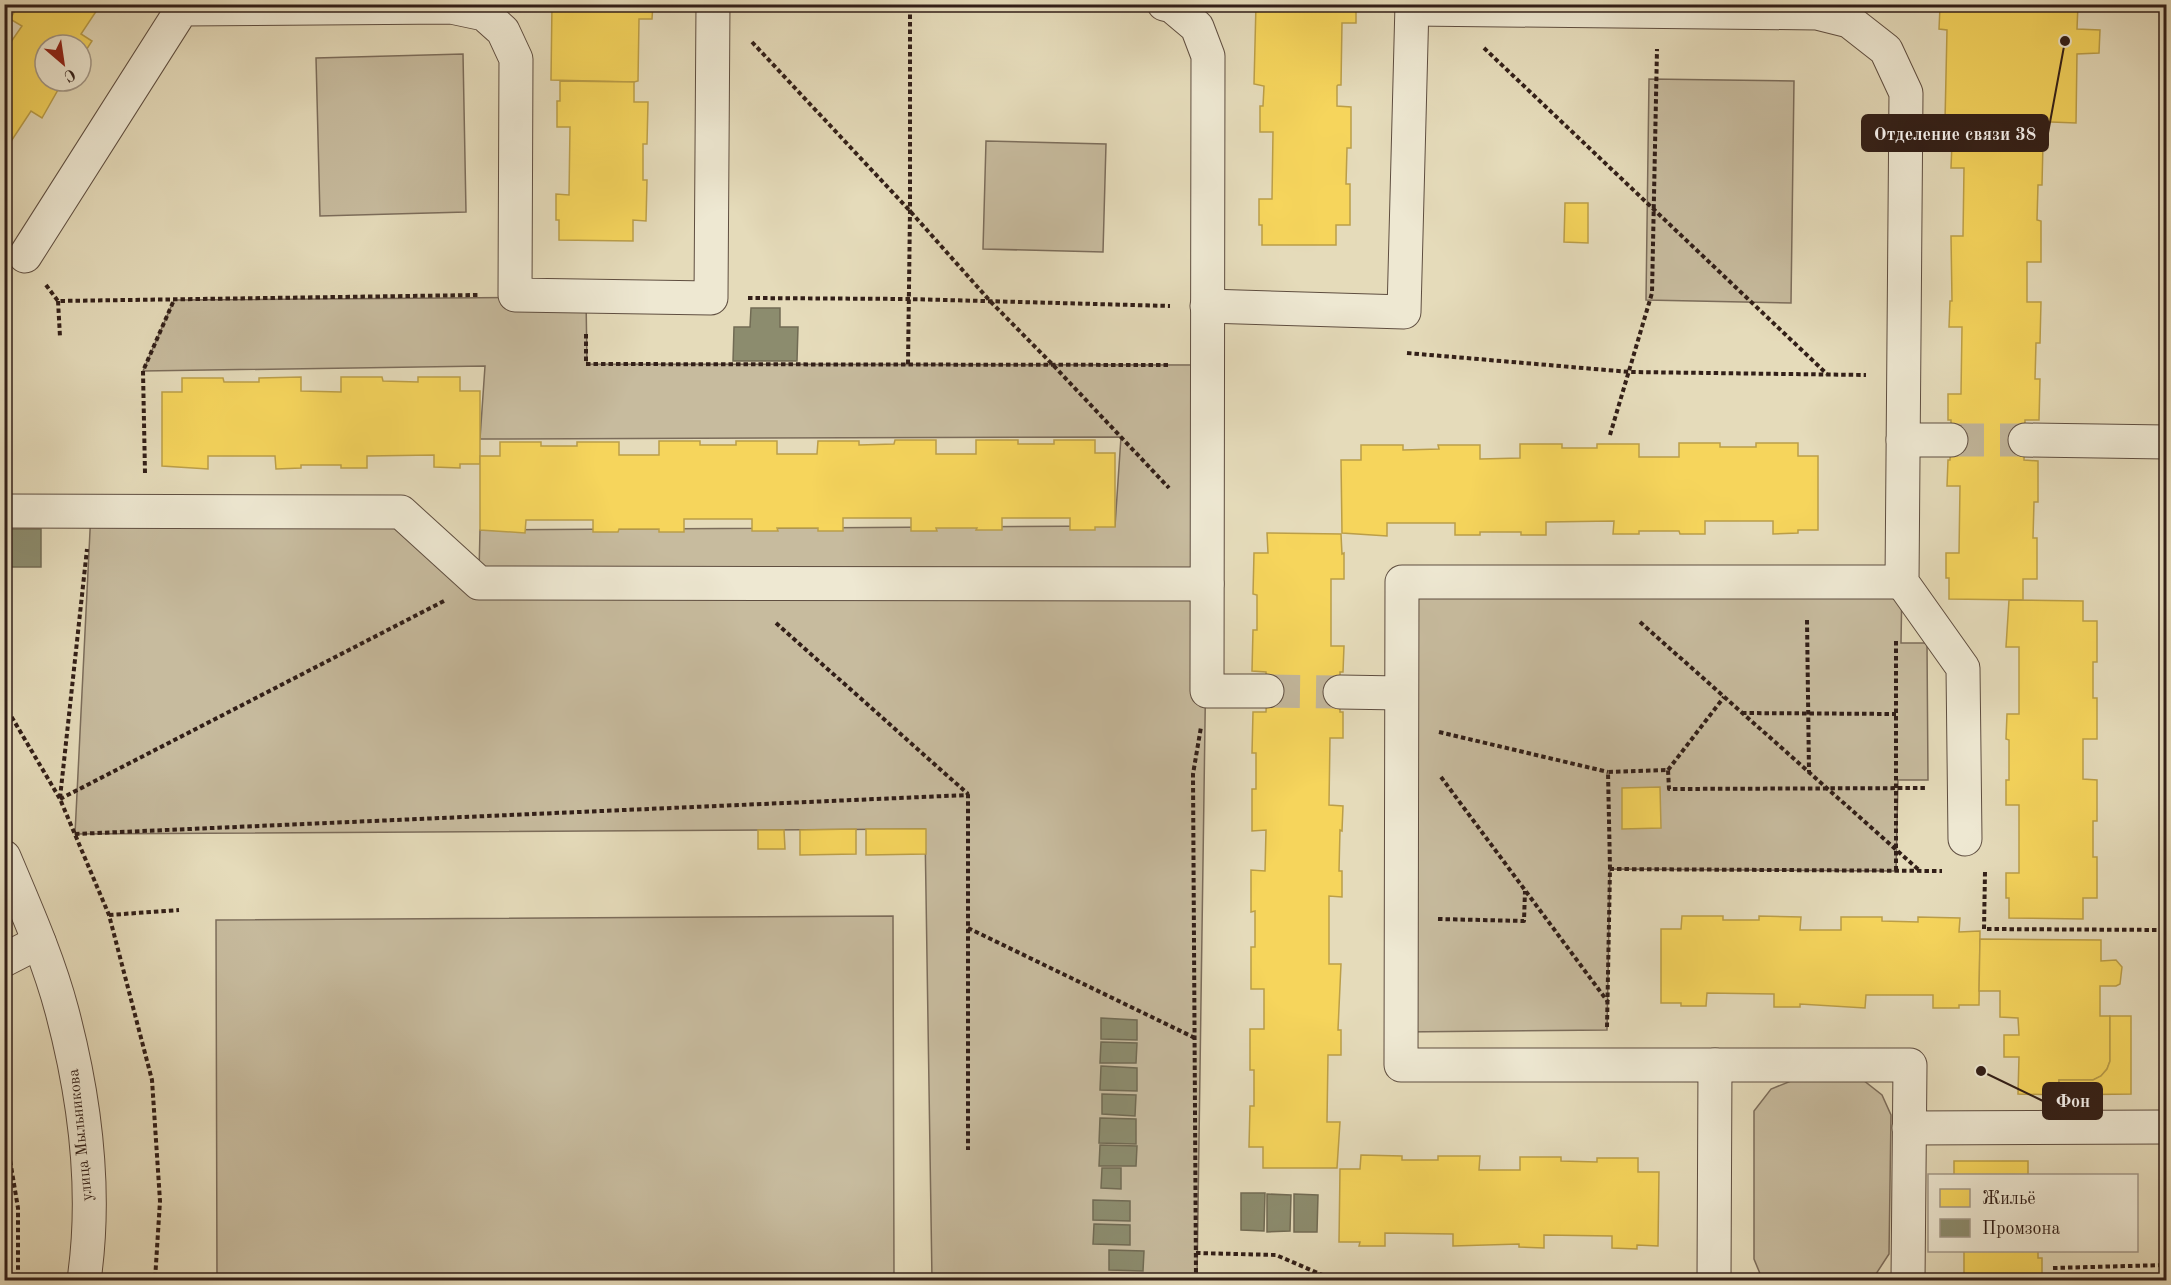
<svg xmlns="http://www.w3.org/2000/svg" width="2171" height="1285" font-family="'Old Standard TT',serif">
  <rect width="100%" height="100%" fill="#e5dbba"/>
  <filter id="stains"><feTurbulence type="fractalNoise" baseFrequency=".00333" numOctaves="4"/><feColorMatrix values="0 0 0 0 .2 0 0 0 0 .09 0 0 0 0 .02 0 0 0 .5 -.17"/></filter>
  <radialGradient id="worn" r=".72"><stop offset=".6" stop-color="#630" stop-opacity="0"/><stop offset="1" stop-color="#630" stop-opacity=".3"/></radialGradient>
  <!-- green -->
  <g fill="#c7bb9e" stroke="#7c6d5b" stroke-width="1.5">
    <path d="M463,54L466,212L320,216L316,58Z"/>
    <path d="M1649,79L1794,81L1791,303L1646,300Z"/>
    <path d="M986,141L1106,144L1103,252L983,249Z"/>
    <path d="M586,297L587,364L1207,365V584L1197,1280H932L925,829L75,834L91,511L401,512L479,573L480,530L1115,526L1121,437L480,439L485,366L143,371L174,300Z"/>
    <path d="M1402,582H1902L1901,643H1927L1928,780H1898L1896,871L1610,869L1607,1030L1401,1032Z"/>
    <path d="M893,916L894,1280H217L216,920Z"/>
    <path d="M1796,1079L1863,1080L1882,1095L1891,1115L1889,1254L1874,1277L1868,1280H1767L1761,1276L1754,1259V1111L1771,1089Z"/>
  </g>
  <!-- homes -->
  <g fill="#f6d55c" stroke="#bb9e48" stroke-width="1.5">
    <path d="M19,4H101L81,34L92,41L81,58V45H45V81H63L42,118L31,111L4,152V52L22,26L10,19Z"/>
    <path d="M552,4H653L652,19H639L638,81L634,82L551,80Z"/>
    <path d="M1256,4H1356V23H1342L1341,85H1338L1337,86V106L1351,107V148H1347L1346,184H1350V225H1336V245H1262V225H1259V199H1272L1273,132H1260V106H1263L1264,86L1254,84Z"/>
    <path d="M1891,4H2078L2077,29L2100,30L2099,53L2077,54L2076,123L2029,121V124L1945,121L1947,30L1939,29L1940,7L1891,6Z"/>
    <path d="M560,81L634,82V102H648L647,144H643V180H647L646,221L633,220V241L559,240V220H556V194L569,195L570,127H557V101H560Z"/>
    <path d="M1955,122L2029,124V143H2043L2042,185H2038L2037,220L2041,221V262H2027V302H2041L2040,343H2036L2035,379H2040L2039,420H2025L2024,460L2038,461V502H2034L2033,538H2037V579H2023V600L1949,599V578H1946V553H1959L1960,486H1947L1948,460H1950L1951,440V420H1948V394H1961L1962,327H1949L1950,301H1952L1951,236H1963L1964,168H1951L1952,143H1955Z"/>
    <path d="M1565,203H1588V243L1564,242Z"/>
    <path d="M301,377V391L341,392V377H382L383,381L418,382V377H460V391H480V464H460V468L434,467V455L367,456V468H341V465H301V468L276,469L275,456H208V469L162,466V392H182V378H223L224,382H259V378Z"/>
    <path d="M895,440H936V454H976V440H1018V444H1054V440H1095V453H1115V527H1095V530H1070V518H1002V530H976L977,528H936L937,531H911V518H843V531H818V528H777L778,531H752V519H684V532H659V529H619L618,532H593V520H526L525,533L480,530V456H500V442H541V446H577V442H619V455H659V441H700V445H736V441H777V454H817L818,441H859V445L894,444Z"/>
    <path d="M1679,443H1720V447H1756V443H1798V456H1818V530H1798V533L1773,534V521H1705V534H1680L1679,531H1639V534H1613L1614,521L1546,522V535H1521V532H1480V535H1455V523H1387V536L1342,533L1341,460H1361V445H1403V450L1439,449L1438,445H1480V459L1520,458V444H1562V448H1597V444H1639V457H1679Z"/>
    <path d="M1267,533L1341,534L1342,554L1344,553V579H1331V646H1344L1343,672H1340V712H1343V738H1330L1329,805L1343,806L1342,831L1340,830L1339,871H1342V897L1329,896V964H1341L1338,1030H1341V1055H1328L1327,1122H1340L1337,1168H1263V1147H1249L1250,1106H1254V1070H1250V1029H1264V989H1251V947H1255V911L1251,912V870L1265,871L1266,830L1252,831V789H1256V753H1252L1253,712H1266L1267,691L1266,672L1252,671L1253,630H1257V595L1253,594L1254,553H1268Z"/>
    <path d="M2009,600L2083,601V621H2097V662H2093V698H2097V739H2083V779L2097,780V821H2093V857H2097V898H2083V919L2009,918V898H2006V873H2019V805H2006V780H2009V740L2006,739L2007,714H2019V647H2006Z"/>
    <path d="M1660,787L1661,828L1622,829V788Z"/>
    <path d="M856,829V854L800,855V830Z"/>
    <path d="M866,829H926V854L866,855Z"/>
    <path d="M758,830H784L785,849H758Z"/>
    <path d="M1682,916H1723V920H1759V916L1801,917L1800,930H1841V917H1882V921L1918,922V917L1960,918L1959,932L1980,931L1979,1005H1959V1008H1933V995H1866L1865,1008L1800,1004V1007H1774V994L1707,993L1706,1006H1681V1003H1661V929H1681Z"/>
    <path d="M1980,939L2101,940V961L2116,960L2122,967L2120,984L2116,986H2100V1016H2110V1061L2107,1069L2101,1076L2093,1080H2059V1095L2018,1094L2019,1057H2004V1035H2019L2018,1018L2000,1017V991H1979Z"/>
    <path d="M2110,1016H2131V1094L2059,1095V1080H2093L2101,1076L2107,1069L2110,1061Z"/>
    <path d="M1361,1155L1402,1156V1160H1438V1156H1480L1479,1170H1520V1157H1561V1161L1597,1162V1158H1638V1172H1659L1658,1246L1637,1245V1249L1612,1248V1236L1544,1235V1248L1519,1247V1244L1453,1246V1234L1385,1233V1246H1359L1360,1242H1339L1340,1169H1360Z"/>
    <rect x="1954" y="1161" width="74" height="15"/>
    <path d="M1964,1250H2038V1258H2042V1280H1952V1274H1964Z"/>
  </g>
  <!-- industry -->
  <g fill="#8c8c6e" stroke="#716b54" stroke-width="1.5">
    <path d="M751,308H780V327H798L797,361H733L734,327H750Z"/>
    <rect x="4" y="529" width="37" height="38"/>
    <path d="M1101,1018L1137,1020V1040L1101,1039Z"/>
    <path d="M1101,1042L1137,1043L1136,1063H1100Z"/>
    <path d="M1101,1066L1137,1068V1091L1100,1090Z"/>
    <path d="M1102,1094L1136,1095L1135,1116L1102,1114Z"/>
    <path d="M1100,1118L1136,1119V1144L1099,1143Z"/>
    <path d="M1100,1145L1137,1146L1136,1166H1099Z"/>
    <path d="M1102,1168H1121V1189L1101,1188Z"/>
    <path d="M1241,1193H1265L1264,1231L1241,1230Z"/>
    <path d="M1267,1194L1291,1195L1290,1231L1267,1232Z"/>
    <path d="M1294,1194L1318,1195L1317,1232H1294Z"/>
    <path d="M1093,1200L1130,1201V1221L1093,1220Z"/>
    <path d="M1094,1224L1130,1225V1245L1093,1244Z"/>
    <path d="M1109,1250L1144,1251L1143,1271L1109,1270Z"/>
    <path d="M1111,1273L1145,1274L1144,1280H1111Z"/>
  </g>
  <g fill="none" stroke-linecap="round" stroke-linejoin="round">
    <!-- minor-tunnel -->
    <g stroke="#c1b59a" stroke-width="33" stroke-dasharray="33 16" stroke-linecap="butt">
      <path d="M1951,440H2025"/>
      <path d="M1267,691L1340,692"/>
    </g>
    <defs>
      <g id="minor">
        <path d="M1164,4L1172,6L1197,27L1208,56L1207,691H1267"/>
        <path d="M1412,9L1817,13L1849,21L1886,50L1906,93L1902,582L1963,668L1965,839"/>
        <path d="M25,256L182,9L451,7L484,14L503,31L516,59L515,295L711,298L713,4"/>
        <path d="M1207,306L1404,312L1412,4"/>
        <path d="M1903,440H1951"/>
        <path d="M2025,440L2166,442"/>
        <path d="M4,511L401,512L479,583L1207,584"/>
        <path d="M1902,582H1402L1401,1065H1910L1908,1280"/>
        <path d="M1340,692L1401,693"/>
        <path d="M4,857C25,907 48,958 62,1011C85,1098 97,1190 84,1280"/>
        <path d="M4,960L39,942"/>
        <path d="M1909,1128L2166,1127"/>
        <path d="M1714,1280L1715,1065"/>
      </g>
    </defs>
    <!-- minor casing -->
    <use href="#minor" stroke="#5f4e40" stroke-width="35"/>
    <!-- path -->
    <g stroke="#321f18" stroke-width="4" stroke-dasharray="4.5 3" stroke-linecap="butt">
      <path d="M752,42L910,211L990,301L1053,365L1169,488"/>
      <path d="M1484,48L1827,374"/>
      <path d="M46,285L58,301L478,295"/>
      <path d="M748,298L908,299L1170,306"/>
      <path d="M58,301L60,337"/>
      <path d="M586,334V364L1170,365"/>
      <path d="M1407,353L1630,372L1866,375"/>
      <path d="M908,364L910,211V4"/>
      <path d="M1610,435L1652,293L1657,49"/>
      <path d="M145,473L143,371L174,300"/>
      <path d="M1807,620L1809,772"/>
      <path d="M1640,622L1919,870"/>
      <path d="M776,623L968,794"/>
      <path d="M1896,641V871"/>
      <path d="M4,704L60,799L109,915L152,1080L160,1201L155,1280"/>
      <path d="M1742,713L1896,714"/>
      <path d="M1439,732L1608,772"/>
      <path d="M1668,770L1724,697"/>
      <path d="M1441,777L1608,1002"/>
      <path d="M60,798L87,549"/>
      <path d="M60,799L444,601"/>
      <path d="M75,834L968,795V1150"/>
      <path d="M1610,869L1608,772L1668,770L1669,789L1927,788"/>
      <path d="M1985,872L1984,929L2166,930"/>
      <path d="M109,915L179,910"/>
      <path d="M1438,919L1524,921L1525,891"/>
      <path d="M968,928L1195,1038"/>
      <path d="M1607,1027L1610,869L1942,871"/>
      <path d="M4,1124L18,1208V1280"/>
      <path d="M1196,1253L1276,1255L1334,1280"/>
      <path d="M2053,1268L2166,1265"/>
      <path d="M1196,1280L1193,774L1201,727"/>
    </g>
    <!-- minor -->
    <use href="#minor" stroke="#eee8d2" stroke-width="33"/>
  </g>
  <g text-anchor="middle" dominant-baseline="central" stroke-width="6" stroke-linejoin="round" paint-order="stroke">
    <!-- street labels -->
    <g font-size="16" fill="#321f18" stroke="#eee8d2">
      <text transform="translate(81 1135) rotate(-96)">улица Мыльникова</text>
    </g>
  </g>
  <!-- callouts -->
  <path fill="none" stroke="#321f18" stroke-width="2" d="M2065 41L2048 133M1981 1071L2043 1101"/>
  <g fill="#321f18" stroke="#eee8d2" stroke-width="2">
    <circle cx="2065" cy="41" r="6"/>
    <circle cx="1981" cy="1071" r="6"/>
  </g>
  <g fill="#321f18" stroke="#321f18" stroke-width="2">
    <rect x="1862" y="115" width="186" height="36" rx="6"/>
    <rect x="2043" y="1083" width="59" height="36" rx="6"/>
  </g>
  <g font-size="18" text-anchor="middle" font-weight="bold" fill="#fff">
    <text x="1955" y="140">Отделение связи 38</text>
    <text x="2073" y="1107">Фон</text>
  </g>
  <!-- margin -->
  <rect width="2171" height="1285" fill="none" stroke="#e5dbba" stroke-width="24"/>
  <rect x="6" y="6" width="2159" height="1273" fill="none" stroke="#321f18" stroke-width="3"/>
  <rect x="12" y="12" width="2147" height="1261" fill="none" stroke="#321f18" stroke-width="1.5"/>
  <!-- legend -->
  <rect x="1928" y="1174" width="210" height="78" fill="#eee8d2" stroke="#a39888" stroke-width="1.5"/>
  <rect x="1940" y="1189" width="30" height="18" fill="#f6d55c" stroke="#a39888" stroke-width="1.5"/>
  <text x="1982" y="1204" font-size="18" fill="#321f18">Жильё</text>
  <rect x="1940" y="1219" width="30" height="18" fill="#8c8c6e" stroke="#a39888" stroke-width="1.5"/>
  <text x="1982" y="1234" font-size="18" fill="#321f18">Промзона</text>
  <!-- north arrow -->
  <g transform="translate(63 63) rotate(151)"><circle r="28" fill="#eee8d2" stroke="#a39888" stroke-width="1.5"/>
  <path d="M0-4.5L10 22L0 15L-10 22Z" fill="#8f2418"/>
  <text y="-9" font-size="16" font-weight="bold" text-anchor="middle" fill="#321f18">С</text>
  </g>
  <rect width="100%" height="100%" filter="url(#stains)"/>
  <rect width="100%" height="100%" fill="url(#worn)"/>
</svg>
